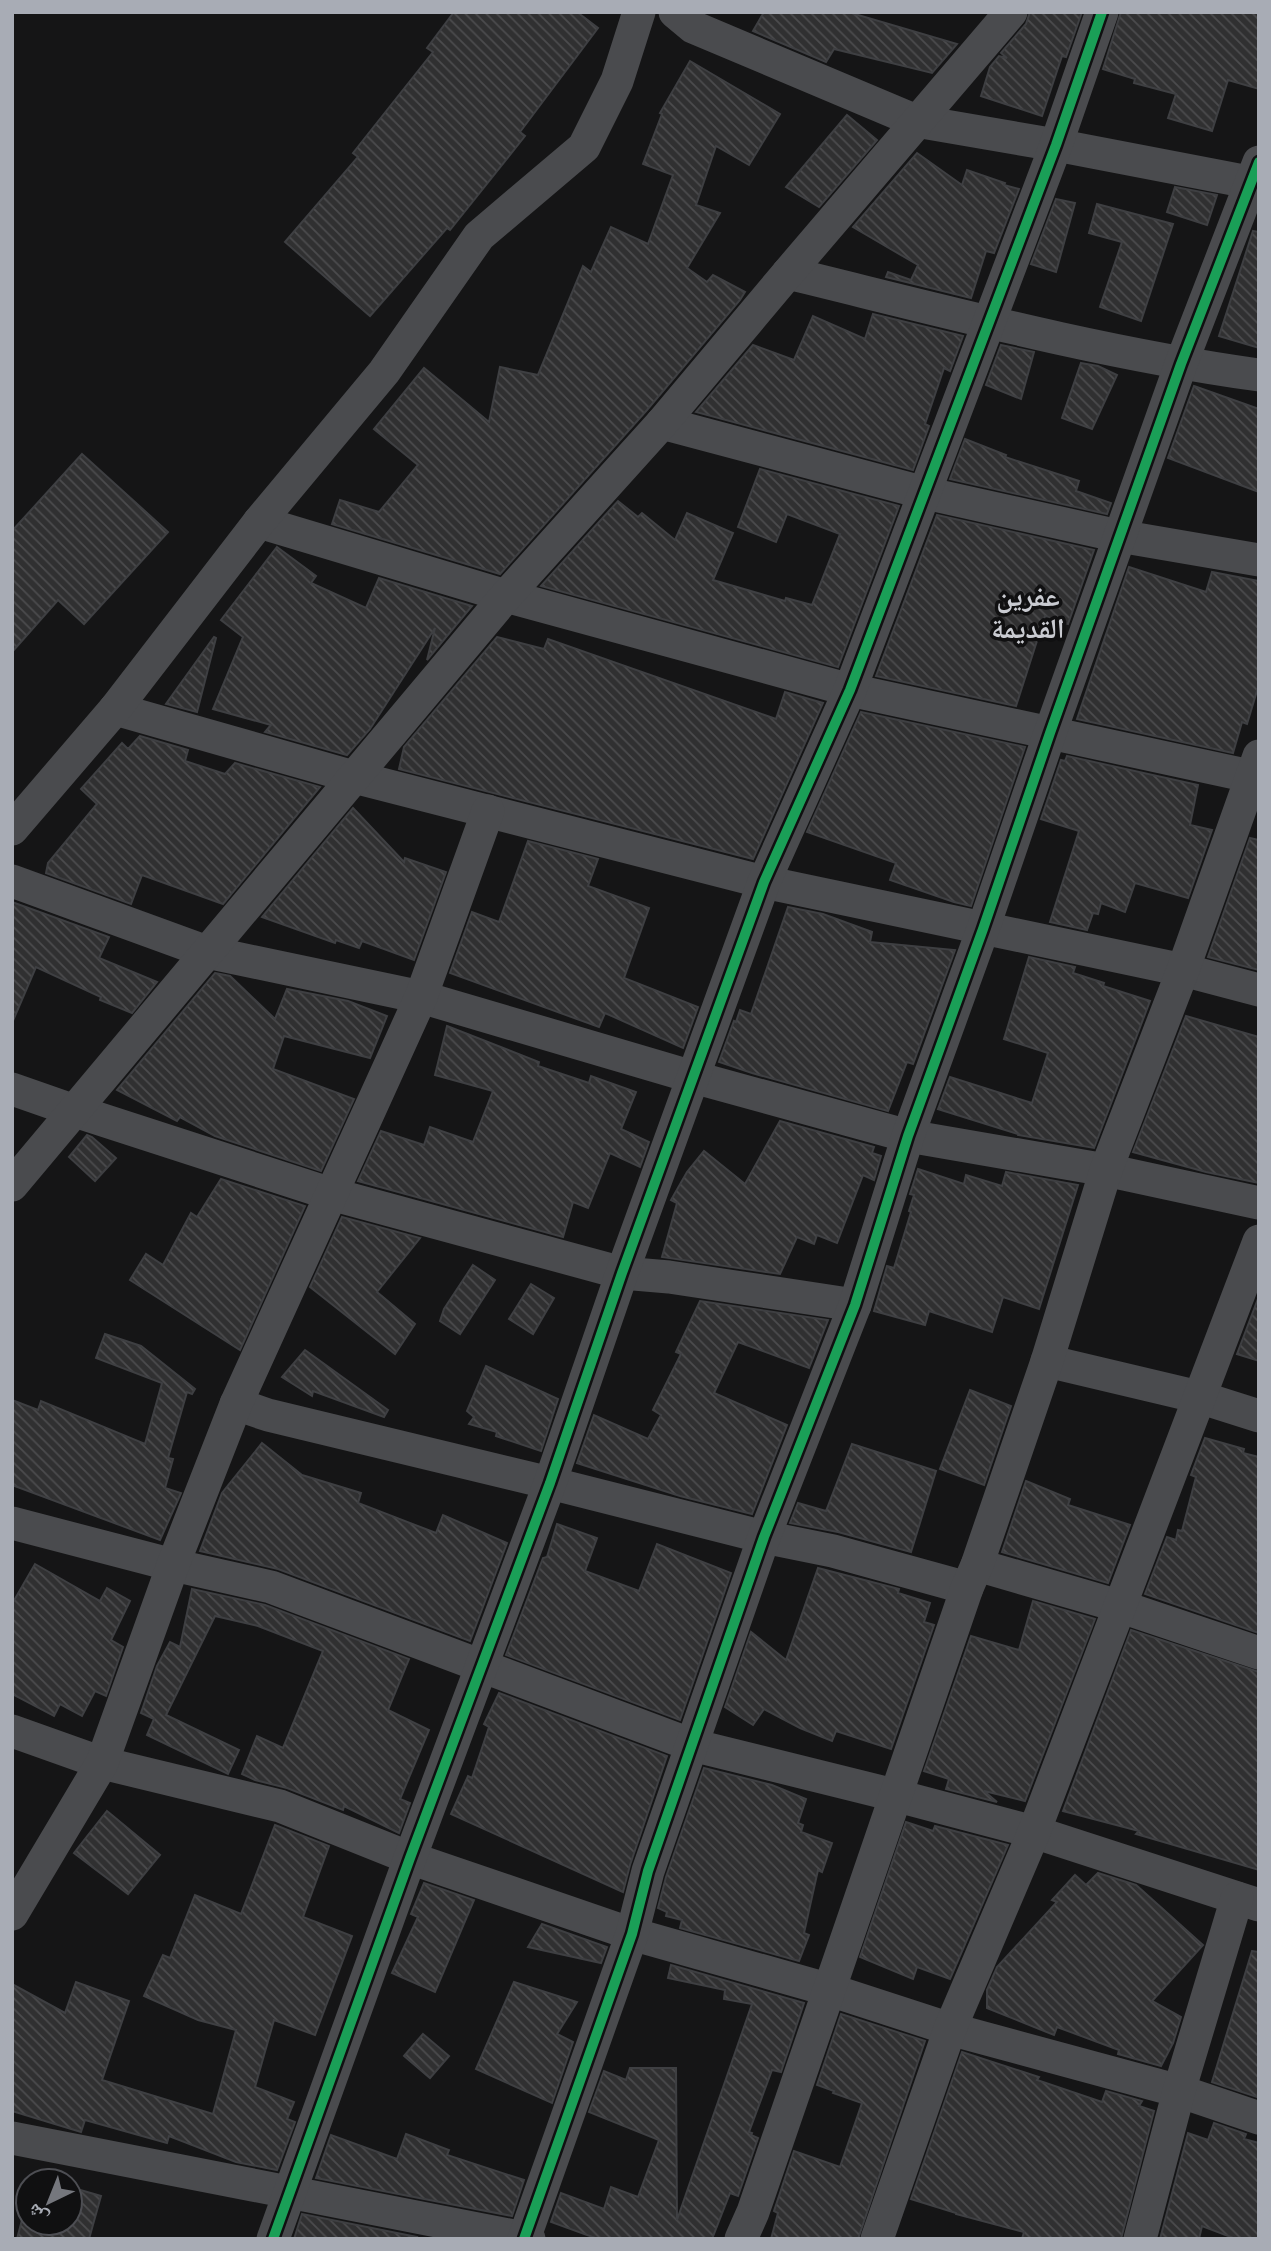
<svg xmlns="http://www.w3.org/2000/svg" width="1271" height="2251" font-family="Ubuntu,'Noto Naskh Arabic',sans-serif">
  <defs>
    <pattern id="building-back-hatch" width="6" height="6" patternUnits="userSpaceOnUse" patternTransform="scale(1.75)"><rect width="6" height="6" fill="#303031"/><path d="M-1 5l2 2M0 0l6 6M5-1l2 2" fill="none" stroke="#4b4b4d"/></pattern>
  </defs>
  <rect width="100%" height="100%" fill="#151516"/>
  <!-- building -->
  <g fill="url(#building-back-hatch)" stroke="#3e3f42" stroke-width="2">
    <path d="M454,12H577L598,28L520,132L525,136L450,230L447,228L370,316L285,242L358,157L353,153L433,52L427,48Z"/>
    <path d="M764,12H848L957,44L932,73L834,49L826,62L753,31Z"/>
    <path d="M1030,12H1082L1066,57L1062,56L1042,116L981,96L990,67L999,56L1007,58L1001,53L1026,24Z"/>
    <path d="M1121,12H1259V89L1228,80L1212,131L1168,118L1176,94L1134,83L1135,79L1103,69Z"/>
    <path d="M690,61L780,114L749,165L716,146L696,205L720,213L687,268L707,282L713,275L745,292L740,300L647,410L500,574L332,524L340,500L379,512L418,465L374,429L424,368L489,422L500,367L538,375L583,266L591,272L611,227L648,244L673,175L643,164L662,114L660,113Z"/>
    <path d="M847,115L877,140L819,207L786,187Z"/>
    <path d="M917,153L962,185L967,170L1005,183L1004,185L1019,189L994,253L986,251L971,298L886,277L888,272L911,280L918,265L853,227Z"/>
    <path d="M1175,187L1217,195L1207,225L1167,212Z"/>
    <path d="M1056,199L1075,203L1056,272L1031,264Z"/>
    <path d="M1097,204L1173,224L1141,321L1100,307L1122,242L1089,233Z"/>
    <path d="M1253,231L1259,232V348L1219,336Z"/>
    <path d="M873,314L963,336L950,371L944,368L925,424L929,426L913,470L696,412L753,345L794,360L813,316L865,339Z"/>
    <path d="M1001,345L1034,352L1021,399L986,385Z"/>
    <path d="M1081,363L1098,366L1117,375L1092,429L1062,418Z"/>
    <path d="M1194,386L1259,409V492L1168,458Z"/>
    <path d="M965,439L1006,455L1005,457L1079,481L1076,491L1111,503L1107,514L950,479Z"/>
    <path d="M82,454L168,532L84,624L58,600L12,652V531Z"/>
    <path d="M760,469L899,506L838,667L541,586L618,501L638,517L642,513L675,540L687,513L733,533L713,580L785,601L786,598L812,605L840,534L787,514L776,542L738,527Z"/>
    <path d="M937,515L1094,550L1068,624L1045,616L1016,706L876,676Z"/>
    <path d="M277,547L316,576L311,583L366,608L379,578L472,606L427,660L435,628L370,729L347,755L265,732L271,725L213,709L243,637L221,620Z"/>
    <path d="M1129,567L1206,592L1212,572L1259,581V684L1247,724L1242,722L1233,753L1077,719Z"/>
    <path d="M214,637L216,638L197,712L166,704Z"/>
    <path d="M497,637L544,649L548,639L776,719L785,692L823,703L753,859L399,769L404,747Z"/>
    <path d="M861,712L1025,747L971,906L954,902L890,880L896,863L807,832Z"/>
    <path d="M140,736L188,750L185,761L225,774L235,763L320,787L223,904L142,875L131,904L46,873L48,863L97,804L81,789L122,743L128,749Z"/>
    <path d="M1067,756L1198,785L1190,825L1212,830L1188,898L1135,883L1125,912L1101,903L1098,914L1093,913L1087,930L1050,922L1079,831L1041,819L1061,760L1065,761Z"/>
    <path d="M353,808L404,862L405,858L446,872L414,960L362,941L359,948L336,940L335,943L262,917Z"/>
    <path d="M1250,838L1259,840V970L1208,957Z"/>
    <path d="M528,841L598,859L588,886L649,908L624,978L698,1007L683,1048L605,1013L599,1027L450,973L472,912L499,922Z"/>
    <path d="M12,902L109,937L99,958L157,982L132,1013L100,1000L101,997L36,967L12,1023Z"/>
    <path d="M788,907L823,914L872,932L870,942L955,950L913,1064L907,1062L888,1111L752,1073L719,1062L734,1021L736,1022L740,1010L751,1014Z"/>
    <path d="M1029,957L1075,967L1073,973L1104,983L1103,986L1150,1001L1094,1148L1018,1135V1134L938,1109L950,1077L1032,1103L1048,1053L1004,1039Z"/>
    <path d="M215,973L230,976L275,1019L287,989L348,1001L387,1016L370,1058L284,1036L273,1069L354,1099L321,1171L215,1136L180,1117L177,1121L117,1090Z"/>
    <path d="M1186,1016L1259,1037V1183L1206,1172L1133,1152Z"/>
    <path d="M447,1026L539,1062L538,1066L589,1083L591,1076L636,1092L621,1129L649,1142L640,1167L610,1153L588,1208L573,1202L563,1237L358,1181L381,1131L424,1145L430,1127L473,1142L493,1091L435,1075Z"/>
    <path d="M780,1121L874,1147L872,1153L881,1156L874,1180L863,1175L837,1243L817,1235L814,1244L797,1237L780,1274L662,1257L677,1203L671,1200L687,1172L704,1151L745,1184Z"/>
    <path d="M87,1135L92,1137L116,1158L95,1181L69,1157Z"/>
    <path d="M918,1169L964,1184L966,1175L1002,1186L1006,1172L1078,1185L1039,1309L1003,1297L992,1332L929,1311L925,1325L874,1311L887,1266L894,1268L911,1212L909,1211L914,1195L910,1194Z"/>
    <path d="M221,1179L305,1206L240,1350L130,1280L146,1254L163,1265L191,1213L197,1217Z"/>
    <path d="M342,1217L420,1238L377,1292L415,1324L395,1354L310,1287Z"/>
    <path d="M473,1265L495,1280L460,1334L440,1321L444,1309Z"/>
    <path d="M531,1284L554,1298L533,1334L509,1319Z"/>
    <path d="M1259,1296V1361L1237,1354Z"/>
    <path d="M700,1301L828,1320L809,1368L738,1342L714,1393L787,1425L752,1514L680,1496L577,1463L594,1415L648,1439L661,1415L653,1410L681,1354L676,1352Z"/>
    <path d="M105,1334L141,1346L195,1389L192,1394L187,1392L168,1458L173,1459L165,1488L181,1493L160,1540L12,1485V1400L38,1410L41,1401L145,1444L162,1383L96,1358Z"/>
    <path d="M305,1350L388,1410L384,1417L313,1391L312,1396L282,1377Z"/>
    <path d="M486,1366L558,1399L541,1451L496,1436L497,1432L469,1424L474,1417L467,1411Z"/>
    <path d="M970,1390L1011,1406L984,1485L940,1469Z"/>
    <path d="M1205,1438L1244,1449L1243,1453L1259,1457V1633L1145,1594L1167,1537L1176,1540L1178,1530L1182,1531L1196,1477L1191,1475Z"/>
    <path d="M262,1443L302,1475L361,1493L358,1503L436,1533L443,1515L507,1543L470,1641L278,1569L200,1551L222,1493Z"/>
    <path d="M852,1444L936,1471L911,1552L838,1532L790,1523L798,1503L826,1511Z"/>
    <path d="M1026,1481L1070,1499L1068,1505L1130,1525L1108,1583L1002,1552Z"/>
    <path d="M557,1524L597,1538L585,1571L639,1591L657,1544L731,1573L680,1720L506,1655L543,1558L547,1557Z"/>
    <path d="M35,1564L100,1601L107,1588L130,1601L111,1640L123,1647L106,1696L95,1691L82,1716L60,1704L54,1716L12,1694V1604Z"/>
    <path d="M818,1568L899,1589L898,1593L930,1603L924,1622L934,1625L891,1749L836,1731L832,1741L800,1728L764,1709L753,1725L725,1707L751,1632L786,1660Z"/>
    <path d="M192,1589L265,1605L409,1659L388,1710L429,1730L400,1799L410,1803L399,1833L344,1806L343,1810L287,1788L255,1780L242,1774L257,1736L283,1748L323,1651L258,1626L215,1616L166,1715L239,1750L228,1774L147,1735L154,1719L141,1713L157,1666L170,1642L180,1647Z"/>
    <path d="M1033,1601L1095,1619L1025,1801L984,1791L997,1802L946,1789L949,1779L924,1771L971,1636L1019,1650Z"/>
    <path d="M1131,1630L1259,1672V1870L1136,1834L1139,1831L1063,1811Z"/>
    <path d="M499,1693L667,1756L630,1865L623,1892L451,1814L468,1776L472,1778L489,1727L484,1724Z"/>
    <path d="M704,1768L772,1785L806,1799L798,1823L803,1825L801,1832L832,1843L822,1872L818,1870L804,1933L809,1935L799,1961L680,1928L682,1920L666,1916L667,1912L658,1908L666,1877Z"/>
    <path d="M107,1811L160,1855L128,1894L74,1853Z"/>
    <path d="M906,1822L933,1831L935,1826L1008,1845L950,1979L917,1967L913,1979L860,1957Z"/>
    <path d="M275,1825L329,1846L303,1917L352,1936L315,2035L274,2020L255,2087L294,2102L287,2119L295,2122L277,2170L236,2162L169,2136L167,2143L85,2120L81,2132L12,2111V1984L65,2013L76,1982L129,2001L102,2080L213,2114L236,2030L198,2020L144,1996L163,1955L170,1958L195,1895L241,1914Z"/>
    <path d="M1098,1873L1136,1885L1203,1945L1152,2001L1181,2017L1173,2043L1161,2066L1118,2054L1119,2050L1057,2027L1054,2035L987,2008V1990L997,1967L1057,1902L1052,1900L1075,1875L1086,1885Z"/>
    <path d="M424,1883L474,1900L435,1992L392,1973L418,1917L411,1914Z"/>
    <path d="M542,1924L607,1947L601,1963L528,1947Z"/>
    <path d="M1252,1951L1259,1952V2089L1257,2097L1212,2082Z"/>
    <path d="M671,1965L804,2003L781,2072L772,2070L749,2132L752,2133L751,2135L758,2138L738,2196L730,2193L712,2239H598L551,2222L561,2193L604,2209L611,2187L638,2197L659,2140L589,2112L604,2071L626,2080L630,2068H676L677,2220L752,2004L724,1999L725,1990L668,1978Z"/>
    <path d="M514,1982L577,2002L557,2034L573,2042L552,2103L476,2069Z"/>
    <path d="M841,2014L925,2041L858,2239H771L778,2213L774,2211L794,2151L840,2167L862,2103L833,2093L834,2091L817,2085Z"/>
    <path d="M423,2034L449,2056L430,2078L404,2056Z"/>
    <path d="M962,2052L1039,2077L1037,2080L1102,2102L1106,2091L1142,2101L1139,2106L1154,2111L1121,2239H1022L1024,2232L956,2214V2213L911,2199Z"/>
    <path d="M1214,2123L1246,2134L1244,2139L1259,2143V2239H1236L1202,2226L1199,2239H1160L1188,2133L1208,2140Z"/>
    <path d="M406,2134L449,2150L447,2155L524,2180L512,2216L316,2178L331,2135L397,2159Z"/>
    <path d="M70,2187L101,2196L89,2239H17L28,2197V2223H70Z"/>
    <path d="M302,2214L417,2237L416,2239H294Z"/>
  </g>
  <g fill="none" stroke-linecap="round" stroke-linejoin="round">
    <!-- street -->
    <g stroke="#4a4b4e" stroke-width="33">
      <path d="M675,12L693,27L916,121L1056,145L1259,184"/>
      <path d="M788,273C944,311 1100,353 1259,375"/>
      <path d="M662,423L925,493L1119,536L1259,560"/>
      <path d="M259,522L506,596L850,690L1259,778"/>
      <path d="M115,709L354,777L764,882L1183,970L1259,990"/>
      <path d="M12,829L115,709L259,522L384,372L479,236L584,147L617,81L639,12"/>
      <path d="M12,881L207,952L421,997L693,1077L908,1136L1106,1170L1259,1203"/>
      <path d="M12,1089L75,1111L331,1194L622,1273L669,1277L855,1305"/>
      <path d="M12,1185L506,596L662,423L788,273L1011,12"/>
      <path d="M1047,1361L1199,1397L1259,1416"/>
      <path d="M236,1404L268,1415L550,1483L764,1537L833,1551L967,1588"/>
      <path d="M12,1523L173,1565L271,1587L692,1745L894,1795L1034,1832L1259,1905"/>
      <path d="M977,1565L1119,1606L1259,1653"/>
      <path d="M12,1731L102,1763L280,1806L410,1858L632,1934L830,1990L950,2029L1179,2091L1259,2118"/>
      <path d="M12,1914L102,1763L173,1565L236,1404L421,997L488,811"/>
      <path d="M12,2138L529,2239"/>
      <path d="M273,2239L410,1858L550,1483L622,1273L764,882L850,690L1056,145L1102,12"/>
      <path d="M524,2239L632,1934L648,1871L764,1537L855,1305L908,1136L983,929L1050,733L1181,364L1259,162"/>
      <path d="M741,2239L753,2212C825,2004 894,1795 967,1588L977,1565L1047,1361L1106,1170L1183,970L1259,756"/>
      <path d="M877,2239L950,2029L1034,1832L1259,1241"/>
      <path d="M1140,2239L1179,2091L1237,1898"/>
    </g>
    <defs>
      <g id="cycleway">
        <path d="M273,2239L410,1858L550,1483L622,1273L764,882L850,690L1056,145L1102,12"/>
        <path d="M524,2239L632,1934L648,1871L764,1537L855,1305L908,1136L983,929L1050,733L1181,364L1259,162"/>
      </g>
    </defs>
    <!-- cycleway casing -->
    <use href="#cycleway" stroke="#101011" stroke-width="15"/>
    <!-- cycleway -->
    <use href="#cycleway" stroke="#1a9f57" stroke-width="10"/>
  </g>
  <g text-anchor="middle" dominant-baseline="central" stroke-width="7" stroke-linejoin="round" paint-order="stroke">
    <!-- district labels -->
    <g font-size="28" font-weight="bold" fill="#c9cbd1" stroke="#101011">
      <text x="1028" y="595">عفرين<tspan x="1028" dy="32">القديمة</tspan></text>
    </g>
  </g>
  <!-- border -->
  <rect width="1271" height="2251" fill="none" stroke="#a8acb5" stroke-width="28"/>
  <!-- north arrow -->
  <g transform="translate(49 2202) rotate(223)"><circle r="33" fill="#101011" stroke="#4d4e53" stroke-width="2"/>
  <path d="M0-5L12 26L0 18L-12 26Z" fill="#75777d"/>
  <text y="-10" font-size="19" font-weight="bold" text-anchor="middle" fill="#a8acb5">ش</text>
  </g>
</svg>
